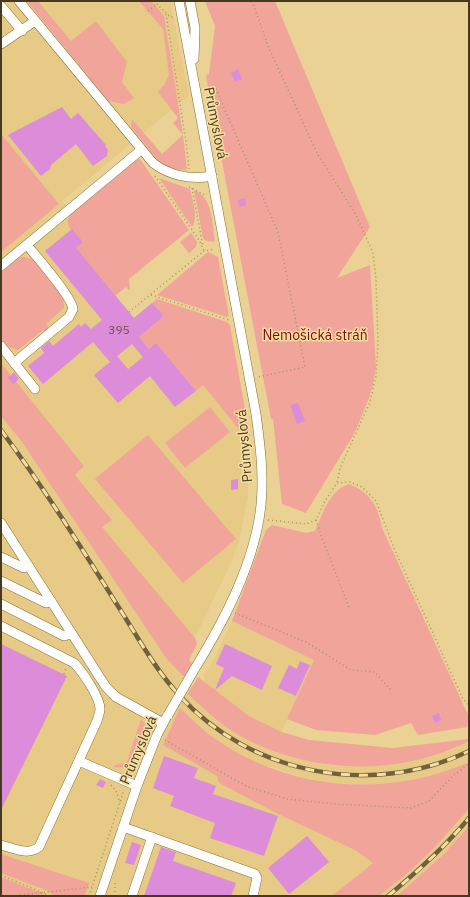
<svg xmlns="http://www.w3.org/2000/svg" width="470" height="897" font-family="'IBM Plex Sans',sans-serif">
  <rect width="100%" height="100%" fill="#ead194"/>
  <!-- built -->
  <g fill="#e6ca85">
    <path d="M1,1H170L189,95L62,201L75,216L83,242L117,299L134,318L152,303L164,316L139,337L156,343L195,391L203,385L245,437L248,465V496L239,541L233,558L195,638L102,527L112,519L75,474L84,466L1,363Z"/>
    <path d="M1,416L22,442L166,658L197,691L205,682L203,674L211,666L232,621L314,660L274,749L327,765L350,767L375,766L403,763L430,757L454,749L469,741V762L446,772L411,781L375,785L331,783L302,777L266,765L355,850L373,863L332,896H1Z"/>
    <path d="M469,809V826L444,854L397,896H379L410,871Z"/>
  </g>
  <!-- green -->
  <g fill="#f1a59a">
    <path d="M27,1H38L71,41L96,21L127,62L122,82L134,98L124,104L108,101Z"/>
    <path d="M139,1H151L164,16L183,135L187,170L173,169L159,162L131,127L132,119L162,154L183,135L173,123L178,118L158,92L164,85L169,75L163,29Z"/>
    <path d="M205,1H275L370,227L337,278L370,265L376,367L373,385L368,401L354,434L306,513L282,504L273,419H271L208,88L206,75L209,74L215,26Z"/>
    <path d="M1,134L59,204L1,252Z"/>
    <path d="M140,159L189,230L129,279L130,289L129,290L126,287L115,296L63,259L83,242C76,235 62,225 70,215L135,161Z"/>
    <path d="M159,178L190,189C192,199 199,218 192,227Z"/>
    <path d="M194,190C213,197 212,224 215,241C210,242 206,242 203,238Z"/>
    <path d="M191,233L197,242L196,247L189,253L180,242Z"/>
    <path d="M208,252L218,257L229,316L227,317L157,295Z"/>
    <path d="M23,257L34,259L63,295L64,308L46,324L50,329L46,333L43,330L18,350L7,346L1,338V272L15,260Z"/>
    <path d="M157,299L227,322L230,325L250,437H245L203,385L196,391L156,343L149,349L139,337L164,316L152,303Z"/>
    <path d="M1,363L84,466L75,475L112,520L102,527L195,638L197,644L189,660L192,663L184,677L166,658L22,442L1,416Z"/>
    <path d="M210,407L230,432L185,468L165,443Z"/>
    <path d="M148,435L236,539L183,583L95,479Z"/>
    <path d="M349,484C370,492 378,506 382,528L469,717L467,727L418,735L411,723L375,735L316,730L287,719L314,660L232,621L266,530L272,525L306,533L315,531C323,514 329,490 349,484Z"/>
    <path d="M198,677L249,716L282,732L309,740L393,748L469,739V741C398,778 304,774 235,733C218,722 203,708 188,694Z"/>
    <path d="M180,708C192,719 203,731 217,740C290,791 389,798 469,762V809L436,846L410,871L379,896H332L373,863L355,850L278,814L221,784L218,781L217,776L163,745Z"/>
    <path d="M141,719L146,725L147,729L129,768L113,767L115,765L127,762Z"/>
    <path d="M469,826V896H397L444,854Z"/>
    <path d="M1,854L89,883L85,896H54L48,891L1,873Z"/>
    <path d="M1,877L46,895L47,896H1Z"/>
  </g>
  <!-- building -->
  <g fill="#dc8cd9" fill-rule="evenodd">
    <path d="M238,69L242,79L235,82L231,73Z"/>
    <path d="M62,107L71,119L78,113L106,145L105,146L108,150L107,156L93,166L76,144L51,165L50,169L41,176L8,135Z"/>
    <path d="M245,198L246,205L239,207L238,200Z"/>
    <path d="M72,229L83,242L76,248L134,318L152,303L164,316L139,337L149,349L156,343L196,391L175,407L150,376L118,403L94,375L110,362L93,342L43,384L28,366L44,353L41,348L49,341L53,346L79,324L81,327L85,323L91,329L102,320L45,251ZM132,344L143,357L128,369L117,356Z"/>
    <path d="M14,372L19,379L13,384L8,378Z"/>
    <path d="M298,403L305,421L297,424L290,405Z"/>
    <path d="M238,479V489L231,490V480Z"/>
    <path d="M1,644L67,676L1,810Z"/>
    <path d="M225,644L272,666L262,690L232,676L215,690L224,668L216,664Z"/>
    <path d="M300,661L310,665L296,696L278,688L289,665L297,669Z"/>
    <path d="M439,713L441,720L435,723L432,716Z"/>
    <path d="M164,756L198,768L194,778L216,786L213,794L278,816L264,856L210,838L215,823L170,806L174,796L153,788Z"/>
    <path d="M100,779L106,782L103,788L96,785Z"/>
    <path d="M307,836L329,862L289,894L268,868Z"/>
    <path d="M132,842L141,845L134,865L125,863Z"/>
    <path d="M161,847L176,852L173,861L236,883L231,896H144Z"/>
  </g>
  <g fill="none" stroke-linecap="round" stroke-linejoin="round">
    <defs>
      <g id="minor">
        <path d="M19,1L153,163C170,176 192,180 212,176"/>
        <path d="M179,1L256,414C260,444 264,474 261,505C255,563 224,621 194,670"/>
        <path d="M190,1L195,28L194,59"/>
        <path d="M1,6L22,31"/>
        <path d="M1,44L35,21"/>
        <path d="M1,266L141,150"/>
        <path d="M1,346L35,389"/>
        <path d="M14,363L69,317L73,309C72,297 36,256 27,245"/>
        <path d="M1,523L106,687L116,697L163,723"/>
        <path d="M1,557L24,568L28,565"/>
        <path d="M1,581L46,603L51,601"/>
        <path d="M1,604L64,636L72,634"/>
        <path d="M1,626L74,663C82,671 100,697 100,709C100,713 98,717 97,721L39,847C28,856 13,848 1,845"/>
        <path d="M79,761L137,786"/>
        <path d="M123,827L255,874L257,878L253,896"/>
        <path d="M100,896L137,786L157,735L166,718"/>
        <path d="M132,896L152,837"/>
      </g>
    </defs>
    <!-- minor casing -->
    <use href="#minor" stroke="#866f33" stroke-width="10"/>
    <!-- path -->
    <g stroke="#a69365" stroke-width="1.5" stroke-dasharray="1 3" stroke-linecap="butt">
      <path d="M154,1L170,17H173"/>
      <path d="M252,1L268,46L317,153L356,215L373,253L376,279L378,343L376,376L370,402L340,468L337,483"/>
      <path d="M148,11L157,4"/>
      <path d="M166,14L186,142L189,169"/>
      <path d="M205,89L215,87L278,232L305,367L258,377"/>
      <path d="M155,176L199,240L204,251"/>
      <path d="M189,187L205,195"/>
      <path d="M192,188L203,247"/>
      <path d="M151,295L229,320"/>
      <path d="M129,312L204,251L215,249"/>
      <path d="M268,520L306,524L316,520L325,501L337,483L350,482L362,487L376,501L394,548L463,699L469,705"/>
      <path d="M316,520L323,541L349,607"/>
      <path d="M235,613L306,642L351,670L375,672L391,690"/>
      <path d="M64,674L66,668"/>
      <path d="M165,740L246,786L287,799L335,804L411,808L429,801L454,775L469,764"/>
      <path d="M130,773L139,753"/>
      <path d="M111,785L116,791L120,803"/>
      <path d="M1,875L50,896"/>
      <path d="M12,896L92,887"/>
      <path d="M89,896L124,790"/>
      <path d="M115,896V880"/>
    </g>
    <!-- minor -->
    <use href="#minor" stroke="#fff" stroke-width="9"/>
    <defs>
      <g id="rail">
        <path d="M1,430C42,485 79,544 116,603C136,634 154,668 179,695C251,775 372,798 469,751"/>
        <path d="M388,896C417,872 445,847 469,818"/>
      </g>
    </defs>
    <!-- rail casing -->
    <use href="#rail" stroke="#6f613f" stroke-width="4.5"/>
    <!-- rail -->
    <use href="#rail" stroke="#f8dea0" stroke-width="3" stroke-dasharray="9" stroke-linecap="butt"/>
    <defs>
      <path id="minor-bridge" d="M168,715L194,670"/>
    </defs>
    <!-- minor-bridge casing -->
    <use href="#minor-bridge" stroke="#866f33" stroke-width="10" stroke-linecap="butt"/>
    <!-- minor-bridge -->
    <use href="#minor-bridge" stroke="#fff" stroke-width="9"/>
  </g>
  <g text-anchor="middle" dominant-baseline="central" stroke-width="3" stroke-linejoin="round" paint-order="stroke">
    <!-- number labels -->
    <g font-size="12" fill="#6a4e4f">
      <text x="119" y="329">395</text>
    </g>
    <!-- street labels -->
    <g font-size="14" fill="#443a21" stroke="#f8dea0">
      <text transform="translate(216 123) rotate(79)">Průmyslová</text>
      <text transform="translate(244 446) rotate(-95)">Průmyslová</text>
      <text transform="translate(138 750) rotate(-67)">Průmyslová</text>
    </g>
    <!-- park labels -->
    <g font-size="14" fill="#740e0c" stroke="#f8dea0">
      <text x="315" y="335">Nemošická stráň</text>
    </g>
  </g>
  <!-- border -->
  <rect width="470" height="897" fill="none" stroke="#443a21" stroke-width="4"/>
</svg>
